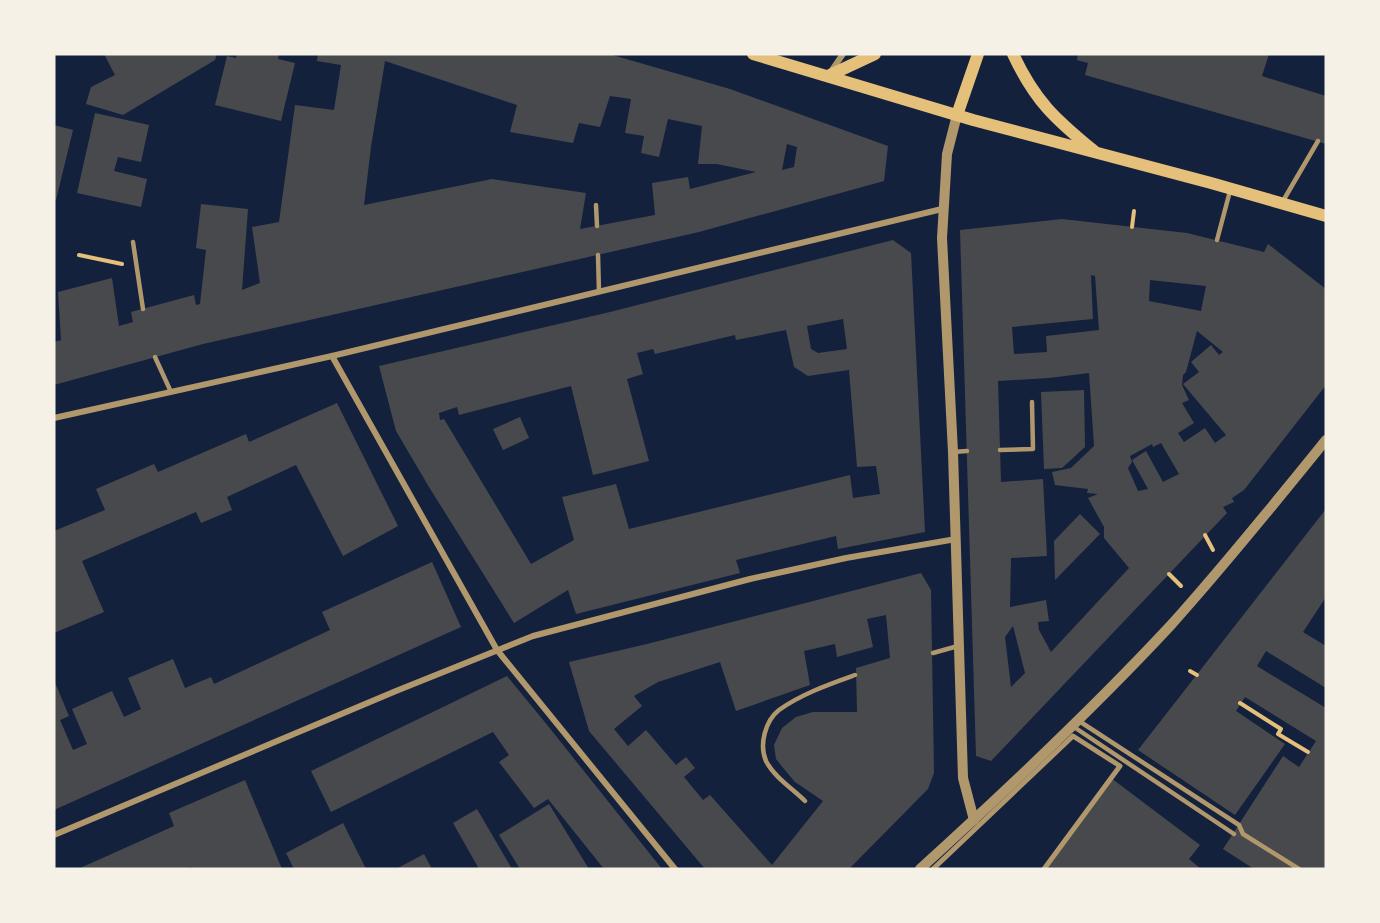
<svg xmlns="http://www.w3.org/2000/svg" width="1380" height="923" font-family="Lato,sans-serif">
  <rect width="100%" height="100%" fill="#14213d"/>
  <!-- building -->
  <g fill="#48494c" fill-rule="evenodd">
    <path d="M104,54H217L215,60L123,115L86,104L91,87L115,75Z"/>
    <path d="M237,54H279L278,59L295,63L281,121L215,105L227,56L236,58Z"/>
    <path d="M318,54H609L730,89L888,146L884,181L699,232L203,344L54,385V342L61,340L58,292L112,278L119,326L133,322L131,312L194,295L196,305L200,304L206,250L196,248L201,204L248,209L242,290L260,283L252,227L279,222L295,105L334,110L341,65L317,61ZM385,61L517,105L510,132L573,143L579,123L600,127L610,96L631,99L625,133L644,136L641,153L659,157L668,119L702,126L698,164H717L756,172L690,189L688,177L652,183L655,215L580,229L586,193L492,179L364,205L371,147ZM787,144L797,147L794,167L782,170Z"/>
    <path d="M1078,54H1269L1262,76L1326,96V144L1085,75L1088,63L1077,60Z"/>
    <path d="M95,113L149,125L141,162L118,157L114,171L147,179L141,207L77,193Z"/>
    <path d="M54,125L73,130L56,200L54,199Z"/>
    <path d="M1062,219L1187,233L1264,252L1268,244L1326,289V385L1244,490L1232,498L1234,502L1223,507L1227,513L991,761L976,756L960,230ZM1091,275L1095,276L1099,330L1046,336L1047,352L1014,354L1012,327L1093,319ZM1150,280L1206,286L1201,311L1149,301ZM1197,331L1223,352L1219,355L1211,345L1191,362L1199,372L1183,384L1226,435L1215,443L1205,428L1184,442L1178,433L1194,423L1182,403L1189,400L1182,385L1183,375L1186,372ZM1089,373L1094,446L1071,468L1052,472L1055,485L1088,489L1087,493L1098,494L1088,498L1104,527V538L1129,568L1051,652L1039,630L1038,622L1049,621L1046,600L1010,607L1011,558L1047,556L1043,479L1001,482L998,381L1049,378ZM1161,443L1179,474L1163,482L1146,451L1132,460L1148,489L1138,491L1128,468L1132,462L1130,456L1152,444L1153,447ZM1013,626L1025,673L1011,687L1005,637Z"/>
    <path d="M893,240L911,253L925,532L838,549L836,536L736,560L740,573L576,614L568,590L514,623L429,487L396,431L379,366L610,312ZM843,319L847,349L818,353L811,349L807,326ZM786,330L794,367L808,376L849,370L857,467L876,466L880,494L853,498L850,475L629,529L616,484L562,497L574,540L531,564L444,419L440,420L439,413L457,407L459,415L571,386L593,475L649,461L627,379L643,374L637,353L653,349L655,354L735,335L736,340Z"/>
    <path d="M1084,390L1085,447L1062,468L1044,469L1041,392Z"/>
    <path d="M337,403L398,526L343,556L296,465L227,497L232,510L201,523L196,512L82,561L104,612L54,633V531L105,510L96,489L154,464L158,472L246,434L249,442Z"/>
    <path d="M520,417L529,438L503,450L493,429Z"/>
    <path d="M1326,509V597L1303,632L1326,646V688L1266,651L1257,666L1326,708V869H1254L1223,849L1283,756L1299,767L1316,741L1245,697L1236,711L1285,744L1235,815L1138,750Z"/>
    <path d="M1080,514L1100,534L1055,580L1054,541Z"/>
    <path d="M432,562L461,627L54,810V680L69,716L60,720L73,750L87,744L72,709L112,691L124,717L141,709L128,678L173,659L185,688L211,677L214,684L330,630L322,612Z"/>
    <path d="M921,573L931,590L934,773L928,789L849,869H705L589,731L569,662L647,644ZM886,615L890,658L856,668L857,712H813L796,717L782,728L774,745L776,759L784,769L795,782L823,801L772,865L710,795L703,800L684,777L695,768L686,757L676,765L646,730L628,746L614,729L642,706L634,696L658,682L720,662L736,711L810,685L804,651L835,644L837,657L873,647L867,619Z"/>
    <path d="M507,676L548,726L662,869H604L548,799L534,808L499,762L509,755L493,732L331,812L311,771Z"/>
    <path d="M1111,778L1200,845L1189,859L1201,869H1044Z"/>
    <path d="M245,780L282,869H192L191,867L187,869H78L174,826L169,813Z"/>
    <path d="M549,804L589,869H520L499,835Z"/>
    <path d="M477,809L512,869H479L453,823Z"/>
    <path d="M343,823L366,869H294L286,853Z"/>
    <path d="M424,854L432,869H396Z"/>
  </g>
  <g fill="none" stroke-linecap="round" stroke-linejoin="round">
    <!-- path -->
    <g stroke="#e5c07b" stroke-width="4">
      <path d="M1132,227L1134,211"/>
      <path d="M79,255L122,264"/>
      <path d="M1205,535L1213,550"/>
      <path d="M1169,574L1181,586"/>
      <path d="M1190,671L1197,675"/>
      <path d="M1240,703L1281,729L1278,734L1308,752"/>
    </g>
    <!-- service -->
    <g stroke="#b1986c" stroke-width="4.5">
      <path d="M1283,201L1318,141"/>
      <path d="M596,205L597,226"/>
      <path d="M1217,240L1230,191"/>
      <path d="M133,242L143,309"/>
      <path d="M598,255L599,292"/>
      <path d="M155,357L171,392"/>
      <path d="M1000,450L1033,449L1032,402"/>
      <path d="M953,452L967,451"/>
      <path d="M933,653L958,646"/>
      <path d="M1079,721L1239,825L1243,834L1299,869"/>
      <path d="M1074,727L1234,834"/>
      <path d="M805,801C793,789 774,777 766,761C759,745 765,721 779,710C801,694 830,684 855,675"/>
    </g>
    <!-- pedestrian -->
    <path stroke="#b1986c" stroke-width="5" d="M933,869L1073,736L1120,766L1044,869"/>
    <!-- minor -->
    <g stroke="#b1986c" stroke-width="6">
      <path d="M830,73L843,54"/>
      <path d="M332,356L497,650L675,869"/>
      <path d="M54,418L332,356L942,209"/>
      <path d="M54,835L396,691L533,636L750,579L846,558L956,539"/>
    </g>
    <!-- tertiary -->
    <g stroke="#b1986c" stroke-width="10">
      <path d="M957,115L947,154L942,238L953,452L963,778L974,820"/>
      <path d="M920,869C1007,790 1092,710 1171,625C1225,565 1275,503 1326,440"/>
    </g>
    <!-- secondary -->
    <g stroke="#e5c07b" stroke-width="12">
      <path d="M753,54L973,120L1211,183L1326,216"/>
      <path d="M1013,54C1035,101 1055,119 1094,151"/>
      <path d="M828,76L875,54"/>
      <path d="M957,115L978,54"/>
    </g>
  </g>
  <!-- border -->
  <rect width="1380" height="923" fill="none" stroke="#f6f1e7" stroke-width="111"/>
</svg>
